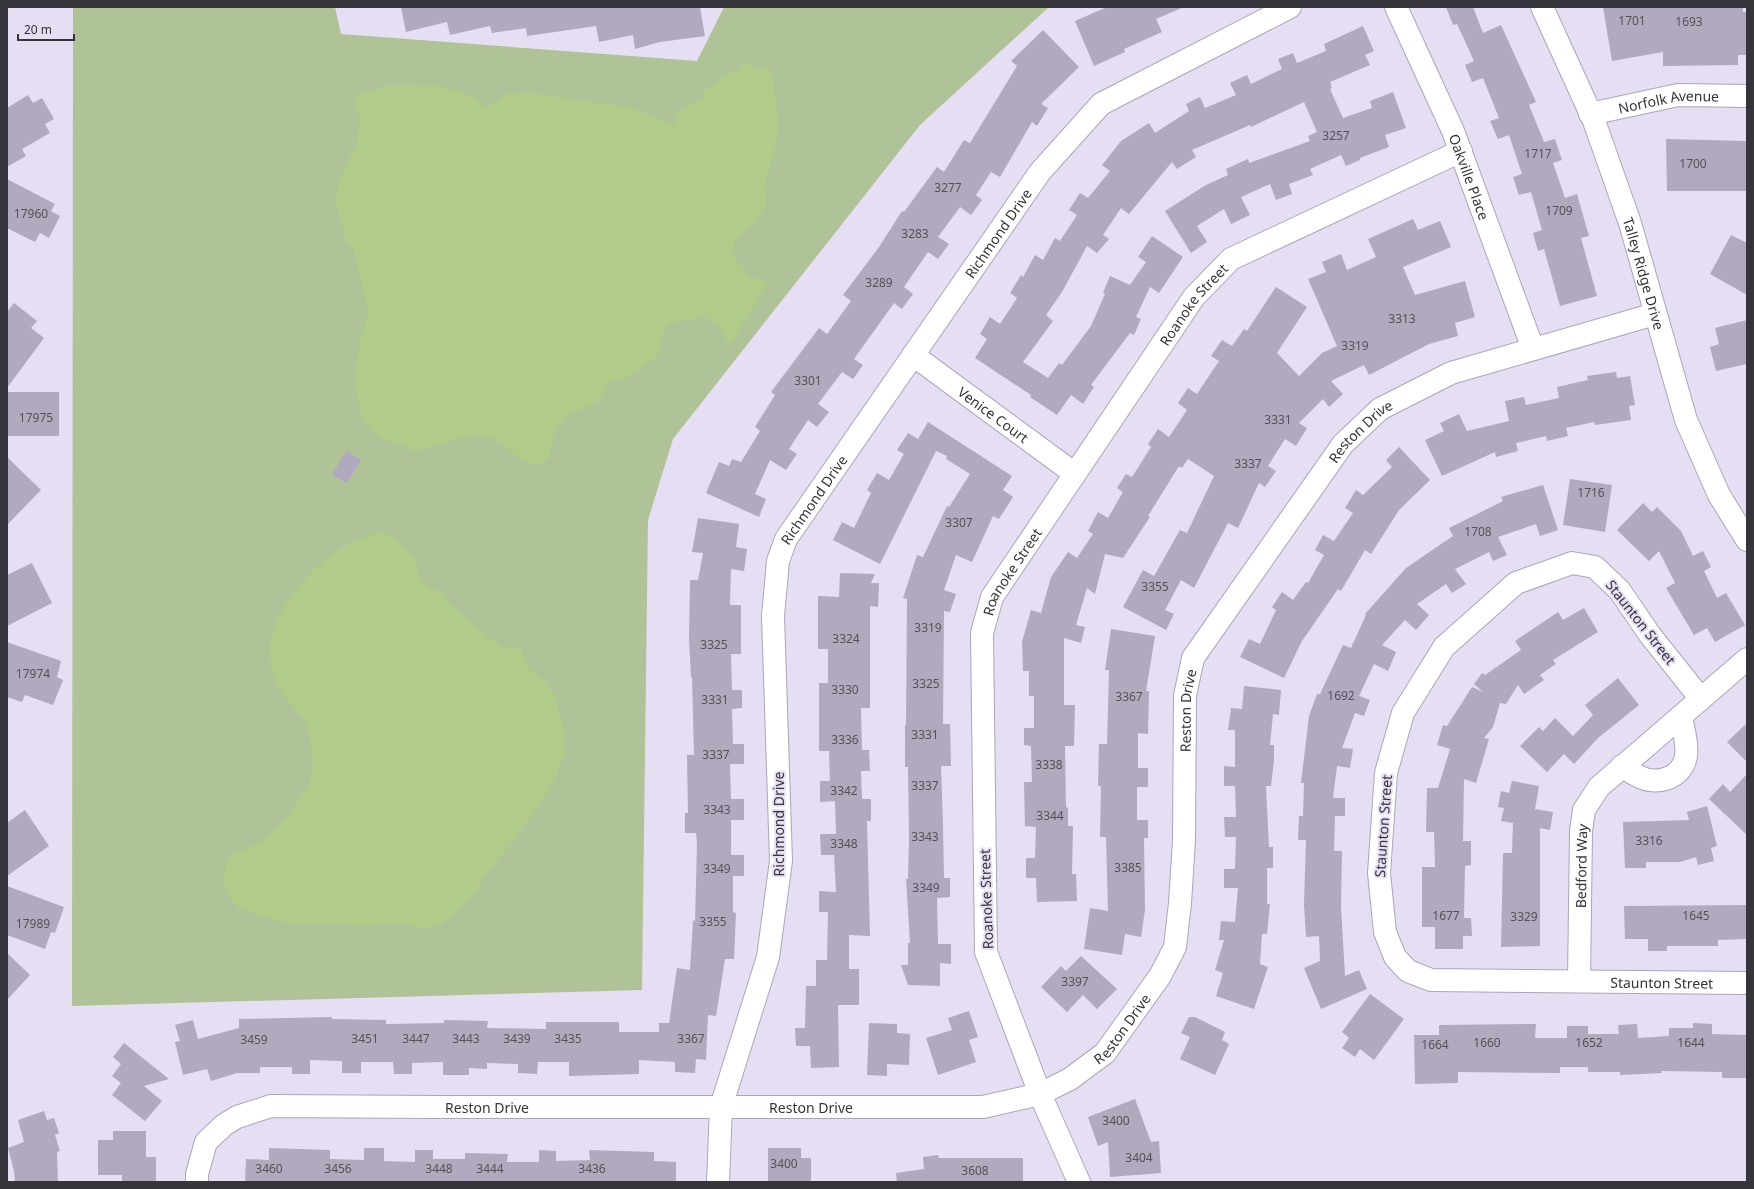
<svg xmlns="http://www.w3.org/2000/svg" width="1754" height="1189" font-family="'Noto Sans',sans-serif">
  <rect width="100%" height="100%" fill="#e6def3"/>
  <!-- green -->
  <path fill="#b0c398" d="M73,7H335L341,34L697,61L724,7H1049L920,125L673,439L648,520L642,990L72,1006Z"/>
  <!-- water -->
  <g fill="#b0cc88">
    <path d="M744,63L752,66L759,71L768,68L770,71C776,90 780,125 776,144C772,165 760,183 767,204L756,222L747,228L735,241L732,254L748,275L768,283L739,329L734,341L727,343L719,326L705,317L675,322L667,327L661,337L658,354L653,360L625,379L610,381L599,401L566,417L555,433L549,457L541,464L535,465L520,459L503,444L489,437L469,436L416,451L383,439L370,430L362,417L354,381L361,337L369,313L356,258L353,249L346,240L336,202L339,181L357,142L360,118L355,104L357,96L364,93L371,92L388,85L443,86L448,90H456L474,97L486,109L507,94L529,93L632,108L673,125L679,112L684,108L704,98V91L732,72H738Z"/>
    <path d="M380,532L392,537L415,557L419,576L426,585L442,593L448,602L466,619L503,648H521L528,668L546,683L555,696L563,728L564,753L557,774L548,792L515,839L481,881L480,887L461,906L453,916L441,924L421,929L406,923L362,925L288,923L259,915L248,910L240,909C236,904 230,900 228,894C222,882 223,866 232,855C243,850 255,846 265,839C277,830 287,819 295,806C311,782 316,774 311,744C310,736 309,728 305,721C300,713 291,705 285,698C279,690 275,678 272,668C260,626 303,574 336,552C350,543 364,537 380,532Z"/>
  </g>
  <!-- building -->
  <g fill="#b1a9bd">
    <path d="M401,7H700L705,36L660,42L635,49L633,35L599,42L596,26L527,36L526,28L492,33L490,26L450,35L447,22L406,32Z"/>
    <path d="M1107,7H1184L1156,19L1162,32L1124,49L1125,52L1094,66L1075,21Z"/>
    <path d="M1446,7H1473L1483,33L1501,25L1536,102L1529,105L1544,142L1555,139L1562,160L1553,163L1565,198L1577,194L1589,236L1581,238L1597,296L1560,306L1544,249L1538,251L1533,233L1542,230L1531,192L1519,195L1513,177L1522,174L1509,135L1498,139L1490,121L1499,118L1483,78L1472,82L1465,65L1474,61L1457,24L1453,25Z"/>
    <path d="M1603,7H1743V12H1747V55H1738V65L1663,66V52L1612,61Z"/>
    <path d="M1363,26L1374,51L1365,55L1370,65L1330,82L1332,88L1330,89L1343,118L1372,108L1370,101L1393,92L1406,128L1385,135L1389,147L1360,158V160L1346,166L1341,155L1310,169L1313,175L1289,184L1292,194L1276,200L1270,184L1241,197L1250,215L1231,224L1224,209L1197,226L1207,242L1191,253L1165,211L1206,185L1228,175L1226,169L1248,159L1249,163L1310,141L1308,136L1317,132L1304,102L1251,127L1250,125L1192,150L1196,157L1177,169L1172,162L1129,214L1121,208L1103,235L1109,239L1097,253L1087,246L1062,292L1046,315L1053,321L1023,362L1048,378L1059,363L1062,365L1091,326L1105,294L1103,293L1110,276L1130,285L1146,262L1138,257L1152,236L1183,257L1159,293L1150,287L1136,317L1141,319L1134,335L1130,333L1091,385L1094,387L1083,404L1071,395L1057,415L1030,397L1031,395L975,358L987,339L980,334L990,317L1000,324L1017,298L1010,293L1021,275L1023,277L1035,255L1043,260L1055,238L1060,241L1077,215L1069,210L1080,193L1088,198L1110,171L1102,165L1121,141L1149,123L1155,133L1189,111L1186,104L1200,97L1205,108L1236,95L1230,83L1247,75L1251,84L1282,69L1278,59L1293,53L1297,63L1326,51L1324,44Z"/>
    <path d="M1043,30L1079,67L1041,104L1048,108L1037,126L1032,122L1000,177L991,172L976,195L982,200L971,215L960,207L938,237L949,244L938,259L928,252L904,287L913,294L902,309L894,303L854,359L863,365L853,379L842,372L818,404L829,412L817,427L808,420L789,449L797,454L786,470L770,460L755,494L766,499L759,517L706,493L719,462L729,466L732,459L741,462L760,431L755,427L775,395L771,392L819,328L827,334L851,301L843,295L879,247L902,211L904,212L937,167L944,172L964,140L970,143L1017,66L1011,61Z"/>
    <path d="M28,95L33,103L42,98L54,119L45,124L50,133L22,149L26,156L7,167V108Z"/>
    <path d="M1666,139L1747,141V191H1667Z"/>
    <path d="M7,179L55,204L51,211L60,216L49,238L40,233L35,242L7,228Z"/>
    <path d="M1413,219L1418,230L1440,221L1451,247L1403,267L1415,295L1465,281L1475,317L1455,323L1458,336L1429,344L1369,375L1364,365L1331,381L1343,394L1329,407L1323,399L1299,423L1307,428L1296,446L1285,439L1268,466L1276,471L1265,487L1259,483L1238,528L1228,523L1194,588L1181,580L1165,610L1174,614L1166,630L1123,607L1143,570L1154,576L1180,530L1187,533L1214,476L1188,459L1182,468L1179,466L1148,516L1150,517L1123,558L1105,554L1095,594L1087,588L1076,625L1085,627L1081,643L1064,638V705H1075L1074,746H1065L1066,807L1068,808V826H1073L1072,874H1076L1077,901L1037,902L1036,878H1026V858H1035L1036,827L1025,826L1024,782H1032L1031,746L1024,745V728H1034V696H1029V671H1023L1022,642L1031,610L1041,613L1051,577L1068,552L1077,558L1093,534L1088,531L1098,512L1108,518L1123,492L1117,488L1126,474L1132,477L1151,447L1148,444L1158,429L1169,437L1187,410L1178,403L1188,388L1197,394L1219,361L1211,356L1222,340L1232,346L1244,329L1247,331L1276,287L1307,307L1277,353L1299,376L1322,353L1337,346L1308,279L1326,272L1322,262L1341,254L1347,270L1376,257L1368,239Z"/>
    <path d="M1731,235L1747,243V295L1710,274Z"/>
    <path d="M14,303L37,321L31,328L44,338L7,388V312Z"/>
    <path d="M1747,320V364L1716,371L1710,347L1719,344L1715,328Z"/>
    <path d="M1616,372L1617,378L1630,376L1635,405L1629,406L1631,420L1595,425L1594,422L1566,428L1568,436L1547,441L1546,436L1516,443L1518,451L1496,457L1495,452L1442,476L1425,440L1444,431L1440,423L1459,414L1467,431L1509,421L1505,401L1524,397L1526,405L1559,398L1557,387L1588,380L1587,376Z"/>
    <rect x="7" y="392" width="52" height="44"/>
    <path d="M928,422L1012,476L1003,490L1013,497L999,519L993,516L972,562L956,555L944,590L956,594L950,612L944,611L943,724H950L951,766H941L943,826L944,878H950V897L937,898L938,944H951V964L940,963V986L908,985L901,965H908V943H910L906,879H908L909,837L908,767H905V725H906L907,599L903,598L917,555L923,557L947,506L949,507L970,474L946,459L947,456L936,451L880,564L833,540L842,522L854,528L871,493L867,490L877,473L889,480L904,454L897,450L908,433L918,439Z"/>
    <path d="M1399,447L1430,480L1399,510L1371,554L1365,550L1341,591L1338,589L1302,641L1284,678L1240,657L1249,639L1260,644L1276,610L1272,607L1282,592L1293,600L1306,582L1308,583L1324,555L1315,550L1323,535L1334,541L1353,513L1345,508L1356,490L1363,495L1392,467L1386,460Z"/>
    <path d="M346,451L361,460L347,483L332,475Z"/>
    <path d="M7,457L41,490L7,525Z"/>
    <path d="M1570,479L1612,485L1605,532L1563,525Z"/>
    <path d="M1543,485L1558,530L1540,536L1536,524L1498,537L1507,555L1493,561L1489,552L1455,569L1466,584L1452,593L1446,584L1417,604L1429,615L1416,630L1405,620L1382,645L1396,652L1388,671L1374,664L1359,696L1370,700L1364,716L1355,713L1342,748L1353,749L1350,768L1337,766L1333,798H1345V816H1335L1334,851H1342L1341,907L1345,976L1359,970L1367,989L1321,1009L1304,968L1320,961L1319,936L1306,937L1304,904L1306,840H1298L1299,816H1303L1304,783H1301L1309,716L1317,694H1320L1343,645L1351,648L1366,615L1365,614L1406,568L1453,536L1449,528L1503,501L1501,497Z"/>
    <path d="M1643,503L1652,512L1657,507L1681,531L1693,556L1703,551L1711,567L1704,571L1717,598L1726,593L1745,625L1715,642L1707,628L1694,635L1666,588L1675,583L1659,551L1649,561L1617,530Z"/>
    <path d="M698,518L739,524L736,547L747,549L744,571L731,569L730,605H741V654H731L732,690H742V708L732,709L733,744H744V764H730L731,799H744V820H731V855H744V876H733V912L736,913L734,959H725L716,1016L708,1015L706,1060L696,1059L695,1073L675,1072V1062L639,1060V1074L569,1076V1062H538L537,1074L518,1073V1064L487,1063V1069L469,1068V1075H443V1062L412,1063V1074H394L393,1062H361V1073H342V1061L310,1060V1074H292V1067H260V1073H237L211,1081L207,1069L183,1075L175,1042L180,1041L175,1025L193,1020L198,1039L239,1028V1019L332,1017V1019L386,1020V1024L444,1023V1020L488,1021L487,1028L546,1029V1022H619V1032H659V1023H669L677,968L690,970L693,920L695,921L697,844L696,833H685V813H688L687,755H694L692,677H691L689,639L690,580H698L703,553L692,552Z"/>
    <path d="M32,563L52,603L7,626V575Z"/>
    <path d="M840,573L875,574L871,583H879L878,607L870,606V708H861L862,750H869L870,771H861L862,799H871V821H867L870,936L849,935V969H859V1005H838L839,1067L811,1068L810,1046H796L795,1028H805L806,986H816V960H827L828,912H819V891L836,892L834,855H821L820,834H836L835,801L820,802V781H830L829,751H819V683H828V649H818V596L839,597Z"/>
    <path d="M1584,608L1598,632L1553,660L1556,664L1540,675L1544,680L1524,694L1518,685L1506,704L1500,703L1493,727L1484,738L1489,739L1476,783L1464,779L1463,841H1471V865L1465,866L1464,918H1471L1472,936H1463V949H1435V927H1422V867H1435L1434,832H1426L1427,788H1438L1450,749L1437,745L1443,725L1447,726L1472,687L1483,692L1474,684L1482,673L1485,675L1521,650L1515,641L1558,612L1563,620Z"/>
    <path d="M1111,629L1155,636L1146,691H1149L1148,734L1138,733V768H1148V787H1137V820H1148V838H1144L1145,910L1141,937L1125,934L1122,955L1084,949L1090,908L1108,911L1106,837H1100L1101,786H1098L1099,744H1107L1109,670H1105Z"/>
    <path d="M7,642L61,661L57,677L63,680L53,705L25,695L22,702L7,697Z"/>
    <path d="M1618,678L1639,705L1598,738L1574,764L1564,754L1547,772L1520,746L1539,727L1543,731L1555,718L1573,736L1593,715L1585,705Z"/>
    <path d="M1244,686L1281,690L1279,715L1273,714L1270,745H1274V761L1271,786H1266L1269,847H1273V868H1267V904H1270L1267,934H1262L1260,964L1268,967L1254,1009L1216,996L1223,973L1215,970L1224,940H1219L1221,921L1235,922L1238,888H1224V869H1235L1236,837H1225L1224,817H1236L1235,786H1224V766L1235,767V730H1228L1231,708L1242,709Z"/>
    <path d="M1747,723V762L1727,742Z"/>
    <path d="M1747,774V835L1709,799L1723,784L1730,792Z"/>
    <path d="M1512,781L1539,786L1535,809L1553,812L1550,830L1540,828V946L1501,947L1503,853H1512L1513,823L1501,821L1504,808L1498,807L1501,791L1509,793Z"/>
    <path d="M1707,806L1717,846L1711,848L1714,861L1698,865L1696,857L1680,862H1646V868H1625L1623,822L1689,820L1687,812Z"/>
    <path d="M25,810L49,846L7,876V823Z"/>
    <path d="M7,886L64,907L55,933L51,932L45,949L7,935Z"/>
    <path d="M1747,905V939L1718,940V946H1667V951H1648V939H1625L1624,906Z"/>
    <path d="M7,953L30,975L7,1000Z"/>
    <path d="M1081,956L1117,989L1097,1009L1083,995L1067,1012L1041,987L1061,966L1066,971Z"/>
    <path d="M1370,994L1404,1019L1374,1060L1360,1049L1355,1057L1342,1048L1349,1038L1342,1032Z"/>
    <path d="M969,1011L978,1037L969,1040L976,1062L938,1075L926,1038L952,1030L948,1018Z"/>
    <path d="M1189,1017H1195L1225,1032L1222,1040L1229,1044L1215,1075L1180,1059L1190,1037L1181,1033Z"/>
    <path d="M869,1023L897,1024V1033L910,1034L909,1065L887,1064V1076L867,1075Z"/>
    <path d="M1693,1023L1712,1024V1034L1747,1035V1078H1722V1072L1661,1071L1662,1073L1620,1075V1072H1588V1067H1560V1073L1458,1072V1083L1415,1084L1414,1035H1439V1025L1536,1024L1535,1038H1567V1026H1588V1034H1619L1618,1025L1637,1024L1638,1038L1669,1036V1028H1693Z"/>
    <path d="M124,1043L169,1079L144,1086L162,1101L145,1121L112,1095L121,1083L112,1076L121,1064L113,1057Z"/>
    <path d="M1135,1099L1151,1142L1159,1141L1161,1173L1110,1177L1108,1142L1098,1146L1088,1117Z"/>
    <path d="M44,1111L47,1120L54,1118L59,1133L55,1135L60,1151L57,1152L58,1182H15L14,1171L8,1148L24,1142L18,1120Z"/>
    <path d="M113,1131H146V1157H156V1182H122V1175H98V1140H113Z"/>
    <path d="M269,1148L330,1150V1159L364,1160V1148H384V1161L415,1162V1150H433V1159H465V1153L508,1154L507,1162H539V1150L556,1151V1161L590,1160L589,1150L654,1152V1161L676,1162V1182H245L246,1159L269,1160Z"/>
    <path d="M768,1148H801V1158H811V1182H768Z"/>
    <path d="M938,1155L939,1158H1023V1182H897L896,1173L924,1169L923,1157Z"/>
  </g>
  <g fill="none" stroke-linecap="round" stroke-linejoin="round">
    <defs>
      <g id="minor">
        <path id="s1" d="M1396,7L1453,131L1533,349"/>
        <path id="s2" d="M1542,7L1594,121L1630,223L1686,420L1719,495L1747,540"/>
        <path id="s3" d="M1590,114L1678,95L1747,96"/>
        <path id="s4" d="M913,355L1075,474"/>
        <path id="s5" d="M1701,699L1650,635L1620,591L1595,567L1572,563L1516,583L1444,647L1403,713L1386,773L1379,873L1385,932L1395,957L1408,971L1431,980L1747,983"/>
        <path d="M1622,766C1627,769 1632,773 1638,776C1656,786 1682,779 1686,756C1688,744 1683,728 1681,716"/>
        <path id="s6" d="M1579,981L1581,831L1584,810L1599,787L1747,659"/>
        <path id="s7" d="M197,1182V1174L206,1142L224,1125L237,1117L271,1106L438,1107H983L1040,1094L1070,1079L1105,1053L1160,976L1175,947L1180,903L1184,840L1185,696L1193,658L1343,444L1380,409L1451,373L1655,314"/>
        <path id="s8" d="M718,1182L721,1107L768,957L781,861L773,616L778,561L786,539L1040,172L1101,104L1290,7"/>
        <path id="s9" d="M1079,1182L1040,1094L986,952L982,633L992,597L1194,297L1231,259L1461,151"/>
      </g>
    </defs>
    <!-- minor casing -->
    <use href="#minor" stroke="#aca5b9" stroke-width="24"/>
    <!-- minor -->
    <use href="#minor" stroke="#fff" stroke-width="22"/>
  </g>
  <g text-anchor="middle" dominant-baseline="central" stroke-width="4" stroke-linejoin="round" paint-order="stroke">
    <!-- number labels -->
    <g font-size="12" fill="#55505c">
      <text x="1632" y="20">1701</text>
      <text x="1689" y="21">1693</text>
      <text x="1336" y="135">3257</text>
      <text x="1538" y="153">1717</text>
      <text x="1693" y="163">1700</text>
      <text x="948" y="187">3277</text>
      <text x="1559" y="210">1709</text>
      <text x="31" y="213">17960</text>
      <text x="915" y="233">3283</text>
      <text x="879" y="282">3289</text>
      <text x="1402" y="318">3313</text>
      <text x="1355" y="345">3319</text>
      <text x="808" y="380">3301</text>
      <text x="36" y="417">17975</text>
      <text x="1278" y="419">3331</text>
      <text x="1248" y="463">3337</text>
      <text x="1591" y="492">1716</text>
      <text x="959" y="522">3307</text>
      <text x="1478" y="531">1708</text>
      <text x="1155" y="586">3355</text>
      <text x="928" y="627">3319</text>
      <text x="846" y="638">3324</text>
      <text x="714" y="644">3325</text>
      <text x="33" y="673">17974</text>
      <text x="926" y="683">3325</text>
      <text x="845" y="689">3330</text>
      <text x="1341" y="695">1692</text>
      <text x="1129" y="696">3367</text>
      <text x="715" y="699">3331</text>
      <text x="925" y="734">3331</text>
      <text x="845" y="739">3336</text>
      <text x="716" y="754">3337</text>
      <text x="1049" y="764">3338</text>
      <text x="925" y="785">3337</text>
      <text x="844" y="790">3342</text>
      <text x="717" y="809">3343</text>
      <text x="1050" y="815">3344</text>
      <text x="925" y="836">3343</text>
      <text x="1649" y="840">3316</text>
      <text x="844" y="843">3348</text>
      <text x="1128" y="867">3385</text>
      <text x="717" y="868">3349</text>
      <text x="926" y="887">3349</text>
      <text x="1446" y="915">1677</text>
      <text x="1696" y="915">1645</text>
      <text x="1524" y="916">3329</text>
      <text x="713" y="921">3355</text>
      <text x="33" y="923">17989</text>
      <text x="1075" y="981">3397</text>
      <text x="365" y="1038">3451</text>
      <text x="416" y="1038">3447</text>
      <text x="466" y="1038">3443</text>
      <text x="517" y="1038">3439</text>
      <text x="568" y="1038">3435</text>
      <text x="691" y="1038">3367</text>
      <text x="254" y="1039">3459</text>
      <text x="1487" y="1042">1660</text>
      <text x="1589" y="1042">1652</text>
      <text x="1691" y="1042">1644</text>
      <text x="1435" y="1044">1664</text>
      <text x="1116" y="1120">3400</text>
      <text x="1139" y="1157">3404</text>
      <text x="784" y="1163">3400</text>
      <text x="269" y="1168">3460</text>
      <text x="338" y="1168">3456</text>
      <text x="439" y="1168">3448</text>
      <text x="490" y="1168">3444</text>
      <text x="592" y="1168">3436</text>
      <text x="975" y="1170">3608</text>
    </g>
    <!-- street labels -->
    <g font-size="14" fill="#36333b" stroke="#e6def3">
      <text stroke="none"><textPath href="#s3" startOffset="80">Norfolk Avenue</textPath></text>
      <text stroke="none"><textPath href="#s1" startOffset="185">Oakville Place</textPath></text>
      <text stroke="none"><textPath href="#s8" startOffset="1025">Richmond Drive</textPath></text>
      <text stroke="none"><textPath href="#s2" startOffset="286">Talley Ridge Drive</textPath></text>
      <text stroke="none"><textPath href="#s9" startOffset="960">Roanoke Street</textPath></text>
      <text stroke="none"><textPath href="#s4" startOffset="100">Venice Court</textPath></text>
      <text stroke="none"><textPath href="#s7" startOffset="1665">Reston Drive</textPath></text>
      <text stroke="none"><textPath href="#s8" startOffset="701">Richmond Drive</textPath></text>
      <text stroke="none"><textPath href="#s9" startOffset="636">Roanoke Street</textPath></text>
      <text transform="translate(1641 622) rotate(52)">Staunton Street</text>
      <text stroke="none"><textPath href="#s7" startOffset="1329">Reston Drive</textPath></text>
      <text transform="translate(778 824) rotate(-90)">Richmond Drive</text>
      <text transform="translate(1383 826) rotate(-86)">Staunton Street</text>
      <text stroke="none"><textPath href="#s6" startOffset="115">Bedford Way</textPath></text>
      <text transform="translate(986 899) rotate(-92)">Roanoke Street</text>
      <text stroke="none"><textPath href="#s5" startOffset="950">Staunton Street</textPath></text>
      <text stroke="none"><textPath href="#s7" startOffset="994">Reston Drive</textPath></text>
      <text stroke="none"><textPath href="#s7" startOffset="333">Reston Drive</textPath></text>
      <text stroke="none"><textPath href="#s7" startOffset="657">Reston Drive</textPath></text>
    </g>
  </g>
  <!-- border -->
  <rect width="1754" height="1189" fill="none" stroke="#36333b" stroke-width="16"/>
  <!-- scale -->
  <path d="M18 34v6h56v-6" fill="none" stroke="#36333b" stroke-width="2"/>
  <text x="24" y="34" font-size="12" fill="#36333b" stroke="#e6def3" stroke-width="3" paint-order="stroke">20 m</text>
</svg>
